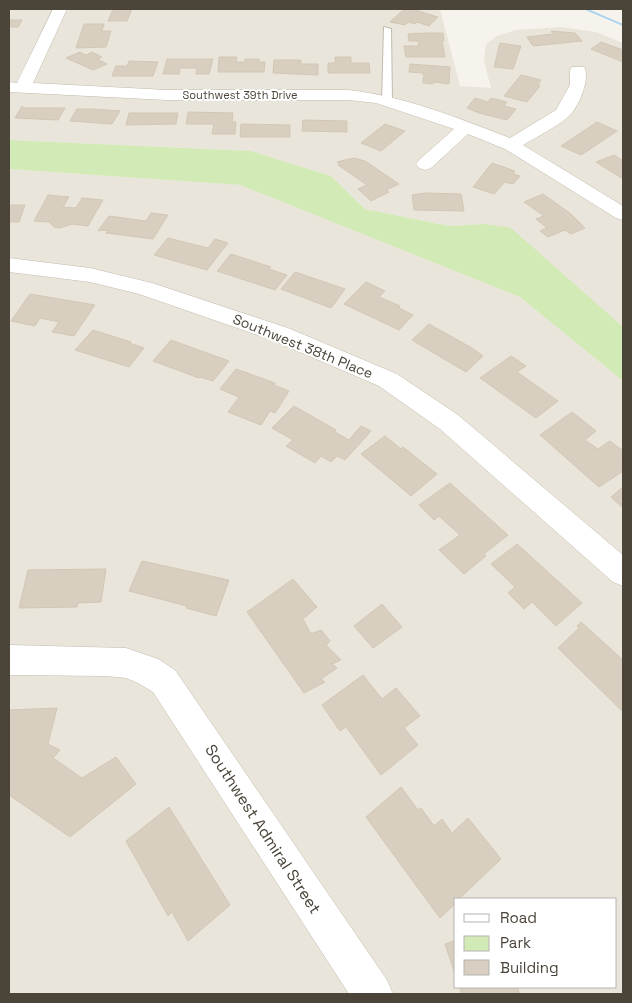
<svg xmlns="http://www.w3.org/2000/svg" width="632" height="1003" font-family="'Space Grotesk',sans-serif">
  <rect width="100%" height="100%" fill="#f6f3ec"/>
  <!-- residential -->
  <g fill="#eae5da" fill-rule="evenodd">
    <path d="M9,9H440L460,86L491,88L484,61L486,44L497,36L516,30L561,27L596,32L623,43V327L579,290L483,224L449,226L365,209L331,176L251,151L9,140Z"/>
    <path d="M9,169L240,185L520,297L623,381V994H9ZM456,899H616V987H456Z"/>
  </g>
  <!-- green -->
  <path fill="#d2eab5" d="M9,140L251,151L331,176L365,209L449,226L483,224L511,228L623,327V381L520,297L240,185L9,169Z"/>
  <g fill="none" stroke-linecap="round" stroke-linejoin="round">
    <!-- stream -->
    <path fill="#a9d4f2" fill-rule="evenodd" d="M583,9H588L623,24V26Z"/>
  </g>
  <!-- building -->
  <g fill="#d8cfc1" stroke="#d3c7b4">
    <path d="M113,9H132L127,21H108Z"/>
    <path d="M403,9H412L438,17L429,26L417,22L415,24L408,22L405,25L390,22L402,11L406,10Z"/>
    <path d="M9,20H22L18,27H9Z"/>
    <path d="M84,24H104L102,31H111L106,47L76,48Z"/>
    <path d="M551,31L575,33L582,41L533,46L527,37L553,34Z"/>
    <path d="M427,33H443L444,41H442L445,57H406L404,46H419L418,41H409L408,34Z"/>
    <path d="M601,42L623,50V62L591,49Z"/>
    <path d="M500,43L521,46L513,69L494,67Z"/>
    <path d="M80,52L86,55L92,52L102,57L97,59L107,64L93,70L66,58Z"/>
    <path d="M219,57H237L236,62H245V59H259V62H265L264,72H218Z"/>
    <path d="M335,57H351V63H369L370,73H328V63H335Z"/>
    <path d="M167,59H213L209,74H196L197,68H180L179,74H163Z"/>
    <path d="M274,60H301V64H318V75L273,73Z"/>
    <path d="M129,61L158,62L153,76H112L116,66H127Z"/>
    <path d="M410,64L450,67L449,84L434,82L433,84L423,83V77H426V76L423,75V73L409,72Z"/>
    <path d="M521,75L541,80L538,85L540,86L527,102L504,96Z"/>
    <path d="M475,98L488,102L491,98L507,102L504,106L516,109L507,120L479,113L467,108Z"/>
    <path d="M22,106L24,108H65L58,120L15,118Z"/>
    <path d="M77,109H91L120,111L112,124L70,121Z"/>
    <path d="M188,112L233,113L232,122H236L235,134H212L214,124H186Z"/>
    <path d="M129,113H178L176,124L126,125Z"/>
    <path d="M303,120L347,121V132L302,131Z"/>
    <path d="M597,122L617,131L581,155L561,146Z"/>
    <path d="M241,124L290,125V137H240Z"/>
    <path d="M385,124L405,131L381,151L361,143Z"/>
    <path d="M614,155L623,161V179L596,162Z"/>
    <path d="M354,158L365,161L399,184L386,190L389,192L371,201L358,189L367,185L338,165L340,164L337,162Z"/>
    <path d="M492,163L515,171L513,174L520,176L513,184L505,182L494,194L473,187Z"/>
    <path d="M427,193L461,194L464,211L414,210L412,195Z"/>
    <path d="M543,194L571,214L585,228L571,234L565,230L548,237L540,231L547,228L536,219L544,216L524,202Z"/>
    <path d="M48,195L69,197L63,207L76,208L82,198L103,200L88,226L72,224L60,228L54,227L49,222L34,221Z"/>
    <path d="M9,205H25L19,222H9Z"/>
    <path d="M151,213L168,215L153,239L106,233L108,231L102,230L98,231L109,216L146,221Z"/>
    <path d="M168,238L208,248L215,239L228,243L207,270L154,255Z"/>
    <path d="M231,254L271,267L269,269L287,275L275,290L217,271Z"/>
    <path d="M295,272L345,289L331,308L281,289Z"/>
    <path d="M366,282L385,291L379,297L400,306L399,308L413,315L399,330L344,304Z"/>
    <path d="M30,294L95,305L74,336L52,332L59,322L40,318L35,326L11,321Z"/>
    <path d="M429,324L472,348L483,356L466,372L412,340Z"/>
    <path d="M93,330L131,342L129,343L144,348L129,367L75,350Z"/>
    <path d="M171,340L229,361L213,381L200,377L199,378L153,361Z"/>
    <path d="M511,356L526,366L517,372L558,401L536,418L480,378Z"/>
    <path d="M236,369L275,383L274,385L289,391L275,413L270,411L261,425L228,412L239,397L220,389Z"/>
    <path d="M294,406L336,430L335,432L349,440L361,426L371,431L345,460L337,456L331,462L321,456L315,463L286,446L293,440L272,428Z"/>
    <path d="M572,412L596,431L585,440L598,449L610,441L623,451V471L599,487L540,435Z"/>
    <path d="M385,436L401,449L403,447L437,474L411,496L361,454Z"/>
    <path d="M450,483L508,535L484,554L486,556L464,574L439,550L460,535L439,516L434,520L419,505Z"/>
    <path d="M623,487V508L611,497Z"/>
    <path d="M517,544L582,603L556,626L532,602L524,609L508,593L515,587L491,564Z"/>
    <path d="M142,561L229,580L216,616L186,608L187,606L129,591Z"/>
    <path d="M106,569L101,602L78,603L77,607L19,608L28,570Z"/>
    <path d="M293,579L317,607L303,619L311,634L321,630L330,641L326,645L341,660L332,664L337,668L321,679L325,682L304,693L247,612Z"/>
    <path d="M382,604L402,627L373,648L354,626Z"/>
    <path d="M581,622L623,660V712L558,648L579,628L577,626Z"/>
    <path d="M363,675L382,699L396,688L420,716L404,728L418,745L381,775L346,727L340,731L322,705Z"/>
    <path d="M57,708L48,744L60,750L53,758L82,778L116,757L136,784L70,837L9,795V710Z"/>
    <path d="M401,787L418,810L421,808L434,826L442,819L452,833L468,818L501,859L459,899H456V903L440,918L366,817Z"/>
    <path d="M169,807L230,905L188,941L172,912L168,916L126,841Z"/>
    <path d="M456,940V977L445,944Z"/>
    <path d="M459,987H517L520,994H462Z"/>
  </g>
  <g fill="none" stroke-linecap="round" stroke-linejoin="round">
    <defs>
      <path id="service" d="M384,27L391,29L392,101L387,104L382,101Z"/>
      <g id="minor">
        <path d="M53,9H67L33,83L167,90H348C404,96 458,118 510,138L556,110L570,85V70L572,67H584C591,78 578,109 568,117C555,128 538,136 523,145L623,206V220L616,218L505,149L468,134L431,168L425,170L419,168L416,164L419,160L454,129L376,103L348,100H167L9,92V82L17,83Z"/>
        <path d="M9,258L90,268L152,283L288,328L397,374L458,415L623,555V586L613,582L440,429L379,386L272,340L139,294L90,282L9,272Z"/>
        <path d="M9,645L126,648L158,659L175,670L387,980L393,994H349L153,692L138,683L126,678L106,676L9,675Z"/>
      </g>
    </defs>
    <!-- service casing -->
    <use href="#service" stroke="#c2bbae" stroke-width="2"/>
    <!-- minor casing -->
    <use href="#minor" stroke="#c2bbae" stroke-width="1"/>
    <!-- service -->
    <use href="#service" fill="#fff" fill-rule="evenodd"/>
    <!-- minor -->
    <use href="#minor" fill="#fff" fill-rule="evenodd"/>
  </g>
  <g text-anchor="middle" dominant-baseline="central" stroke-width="4" stroke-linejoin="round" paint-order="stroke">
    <!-- far-street labels -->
    <g font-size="11" fill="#4b4439" stroke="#fff">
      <text x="240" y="95">Southwest 39th Drive</text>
    </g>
    <!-- street labels -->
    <g font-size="14" fill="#4b4439" stroke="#fff">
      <text transform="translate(303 346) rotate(22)">Southwest 38th Place</text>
    </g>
    <!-- near-street labels -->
    <g font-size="16" fill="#4b4439" stroke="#fff">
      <text transform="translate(263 829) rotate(57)">Southwest Admiral Street</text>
    </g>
  </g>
  <!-- border -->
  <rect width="632" height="1003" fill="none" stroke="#4b4439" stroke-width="20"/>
  <!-- legend -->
  <rect x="454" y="898" width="162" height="90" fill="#ffffff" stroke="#b7b4b0"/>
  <rect x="464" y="914" width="25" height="8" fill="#ffffff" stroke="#b7b4b0"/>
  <text x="500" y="923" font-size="15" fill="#4b4439">Road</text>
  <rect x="464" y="936" width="25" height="15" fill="#d2eab5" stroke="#b7b4b0"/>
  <text x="500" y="948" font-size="15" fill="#4b4439">Park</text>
  <rect x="464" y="960" width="25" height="15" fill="#d8cfc1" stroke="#b7b4b0"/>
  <text x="500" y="973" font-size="15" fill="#4b4439">Building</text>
</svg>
